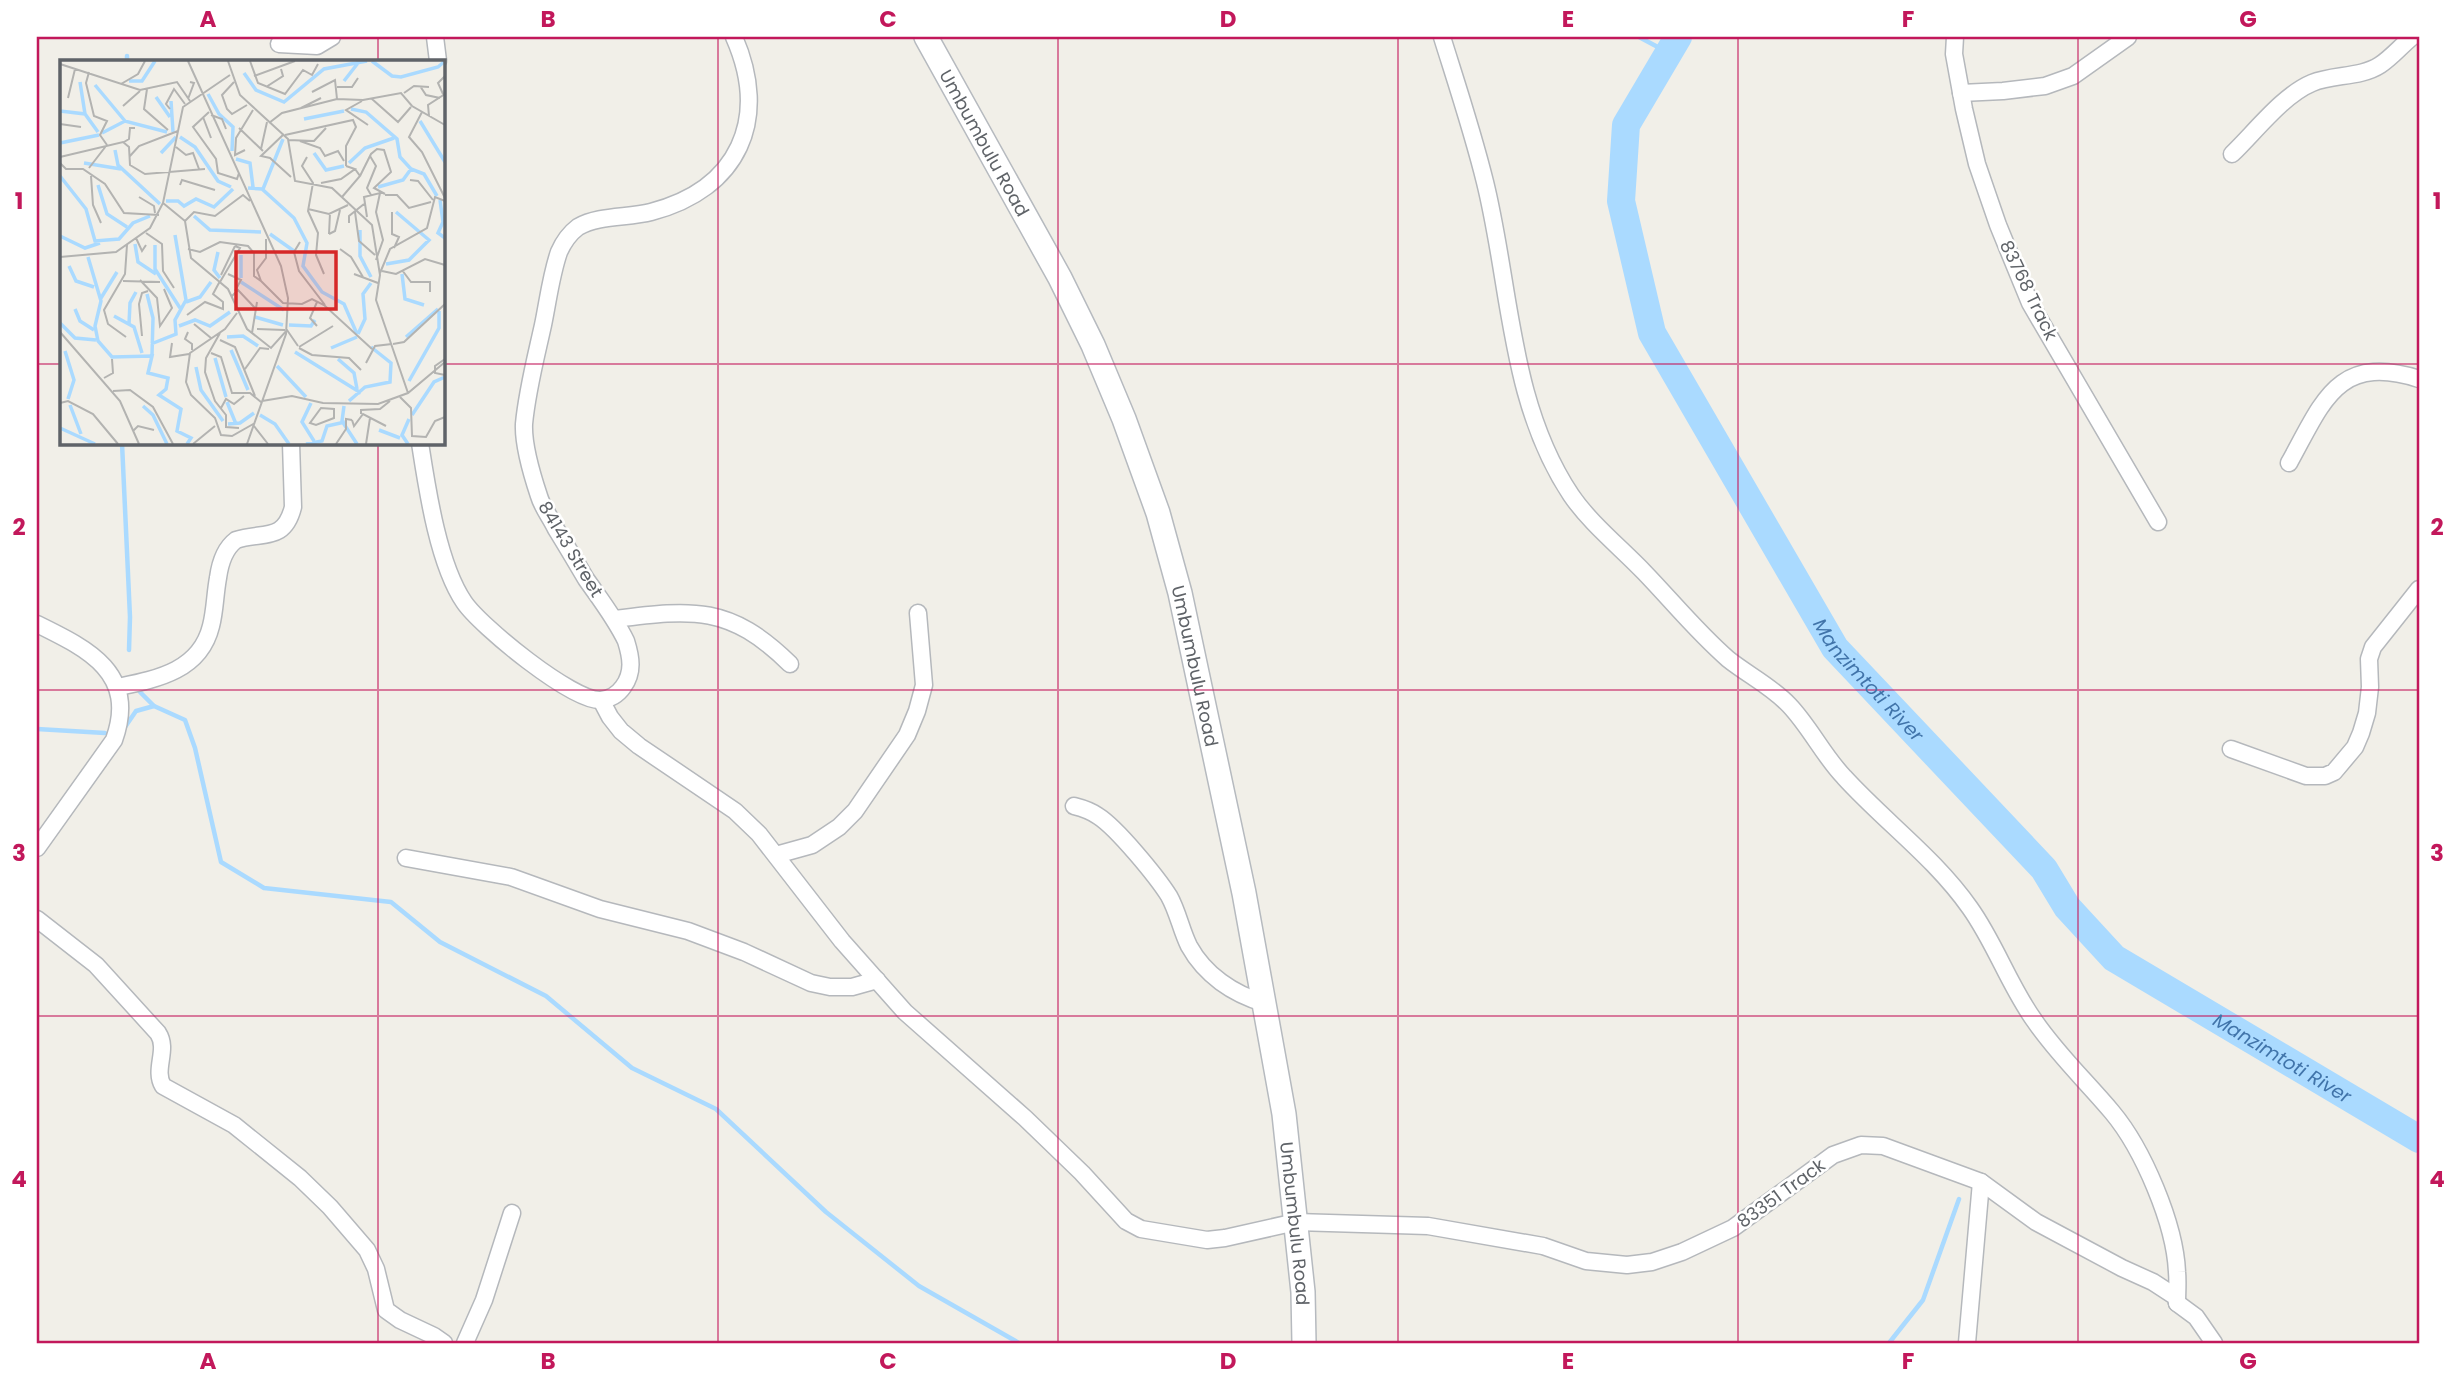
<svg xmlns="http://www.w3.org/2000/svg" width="2456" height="1380" font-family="Poppins,sans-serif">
  <rect width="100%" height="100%" fill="#f1efe8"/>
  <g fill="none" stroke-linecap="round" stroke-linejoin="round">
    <!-- stream -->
    <g stroke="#aadaff" stroke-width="4.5">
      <path d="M1639,37L1669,53"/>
      <path d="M127,61V56"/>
      <path d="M122,443L130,617L129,650"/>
      <path d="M140,692L154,706"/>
      <path d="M37,729L105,733"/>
      <path d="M123,730L136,711L154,706L185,720L195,748L221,862L264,888L391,902L440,942L546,996L632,1068L716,1109L826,1212L919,1286L1019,1343"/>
      <path d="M1889,1343L1923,1300L1959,1199"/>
    </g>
    <!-- river -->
    <path stroke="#aadaff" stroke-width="28" id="s1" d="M1678,37L1626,125L1621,201L1652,333L1835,648L2044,869L2067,907L2114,958L2419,1139"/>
    <defs>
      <g id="minor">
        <path d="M435,37L438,61"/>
        <path d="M1442,37C1457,85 1473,133 1485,182C1511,287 1509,402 1571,495C1590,523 1620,547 1644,572C1672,601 1697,632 1728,659C1748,675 1771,686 1789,705C1810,727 1823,755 1844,777C1885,822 1935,858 1970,908C1995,943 2009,985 2034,1020C2057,1054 2086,1081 2112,1112C2143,1149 2175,1224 2177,1272C2178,1282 2177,1293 2177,1303"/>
        <path d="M1955,37L1954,54L1964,109L1977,164L1998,225L2030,303L2158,522"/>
        <path d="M279,44L317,46L332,37"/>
        <path d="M1961,93L2003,91L2045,86L2073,76L2128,37"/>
        <path d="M2232,154C2255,132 2283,95 2312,83C2333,74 2360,78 2380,65C2391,58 2401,46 2412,37"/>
        <path d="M420,443C427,488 438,564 464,602C480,626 573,702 601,700C610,699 618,694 623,687C634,672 631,657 626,641C615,618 600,599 586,579C576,562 566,545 556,529C551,518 542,507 539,496C532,475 523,446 524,424C527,391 536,357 543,325C548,301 551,275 559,252C563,243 570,233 578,227C599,215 628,218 651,212C739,189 770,119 734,37"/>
        <path d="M2289,463C2323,402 2337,353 2419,379"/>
        <path d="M615,619C693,609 730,605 790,664"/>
        <path d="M37,624C88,649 138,673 114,740L37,848"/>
        <path d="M118,687C157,679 200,671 211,626C215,611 215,594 218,578C220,563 224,549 236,540C262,531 284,543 293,507L291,443"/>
        <path d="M601,700L610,717L621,731L639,746L735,811L759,834L842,941L905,1012L1025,1118L1082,1173L1126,1221L1141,1229L1207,1240L1225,1238L1296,1222L1428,1226L1543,1246L1586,1261L1627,1265L1652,1262L1682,1252L1733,1228L1833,1155L1861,1145L1883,1146L1981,1182L2036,1222L2122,1268L2153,1282L2176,1297L2177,1303L2196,1317L2214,1343"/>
        <path d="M2231,749L2306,776H2325L2334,772L2355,747L2361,733L2367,713L2370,687L2369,659L2373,647L2419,589"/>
        <path d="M1074,806C1082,808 1091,811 1098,816C1117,828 1157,877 1169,896C1178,912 1181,930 1189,946C1205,975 1233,994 1264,1003"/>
        <path d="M776,855L812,845L839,827L855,811L907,735L917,711L924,685L918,613"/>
        <path d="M406,858L511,877L600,909L688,931L744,952L811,983L830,987H852L877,980"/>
        <path d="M37,919L96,965L158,1033C169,1050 153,1069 163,1086L234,1125L300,1178L330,1207L367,1250L376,1269L386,1310L400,1320L434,1336L444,1343"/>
        <path d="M465,1343L484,1300L512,1213"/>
        <path d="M1967,1343L1981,1182"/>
      </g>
      <g id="secondary">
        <path id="s2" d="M926,37L1060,278L1093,345L1124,419L1158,513L1180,593L1244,893L1284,1114L1303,1292L1304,1343"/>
      </g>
    </defs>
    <!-- minor casing -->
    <use href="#minor" stroke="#b5b8bc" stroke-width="19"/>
    <!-- secondary casing -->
    <use href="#secondary" stroke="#b6babf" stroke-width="26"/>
    <!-- minor -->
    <use href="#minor" stroke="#fff" stroke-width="16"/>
    <!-- secondary -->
    <use href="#secondary" stroke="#fff" stroke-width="23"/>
  </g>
  <!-- grid -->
  <path fill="none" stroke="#c2185b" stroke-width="2" stroke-opacity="0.55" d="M378,37V61M718,37V1343M1058,37V1343M1398,37V1343M1738,37V1343M2078,37V1343M37,364H61M443,364H2419M378,443V1343M37,690H2419M37,1016H2419"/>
  <g text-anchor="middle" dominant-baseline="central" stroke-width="5" stroke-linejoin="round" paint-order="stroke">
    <!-- street labels -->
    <g font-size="18" fill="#5f6368" stroke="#fff">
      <text stroke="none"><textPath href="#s2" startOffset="121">Umbumbulu Road</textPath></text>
      <text transform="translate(2029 290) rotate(64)">83768 Track</text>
      <text transform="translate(571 549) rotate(59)">84143 Street</text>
      <text stroke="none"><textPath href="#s2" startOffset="688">Umbumbulu Road</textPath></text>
      <text transform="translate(1781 1193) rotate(-36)">83351 Track</text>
      <text stroke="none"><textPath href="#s2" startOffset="1255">Umbumbulu Road</textPath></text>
    </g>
    <!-- water labels -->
    <g font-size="19" font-style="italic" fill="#4174aa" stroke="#fff">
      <text stroke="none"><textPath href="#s1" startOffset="724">Manzimtoti River</textPath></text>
      <text stroke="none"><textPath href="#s1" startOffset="1292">Manzimtoti River</textPath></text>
    </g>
  </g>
  <!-- overview -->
  <g transform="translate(60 60)">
    <rect width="385" height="385" fill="#f1efe8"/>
    <path fill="none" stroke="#aadaff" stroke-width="3.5" d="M312,1L332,16L341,17L378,7L385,1M184,13L196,30L224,42L264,9L307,1M69,21H82L95,1M284,21L298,3M20,22L25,54M35,25L65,61M148,34L159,54L173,67L172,91M96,37L110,57M111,41L113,72M291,49L306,52L337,79L340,97L351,109L364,114L377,136M0,51L25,54L38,72M244,59L284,51M360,61L385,102M42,73L65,61L107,72M120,77L135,87L158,121L171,127M0,83L39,75M55,90L58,105L100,144M101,93L116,77M254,93L266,110L284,106M176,99L190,103L193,127M24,103L61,109M289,103L305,88L334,78M0,116L26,149L35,181L59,179L73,163L90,156M38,125L47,154L67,167M318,127L343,120L351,109M188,128L202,129L234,158L247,183L243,206L262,232L284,244L297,274M203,129L223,79M380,140L383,162L378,173L385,178M106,141H118L124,146L136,139L154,147L173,129M134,156L150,170L201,172M300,170V196L311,217M210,174L234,191M0,176L25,188L40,183M75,184L78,202L96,214M95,185V209L120,248M158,192L154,210L160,218M181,195V218M28,197L41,241L35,266L38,281L52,297L92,296L88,313L108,318L106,329L99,335L121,349L117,371L131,378L127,384M326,204L349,200L369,180L336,152M9,206L16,221L34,227M342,214L345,239L364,245M181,222L224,250M87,234L93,258L92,295M41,238L57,212M126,242L140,237L151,222M15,249L20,261L34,270M54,256L74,267L82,293M195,257L223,265M0,263L15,278L36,280M69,264L70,243L76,232M229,265L251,266L255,260M119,266L135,260L150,266L170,252M298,274L305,259L303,234L311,223M167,277L183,276L198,286M346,277L378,249M91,284L116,274L115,260L126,240L115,175M271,288L297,277M171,290L188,330M5,291L14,320L8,339M235,292L301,333M155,298L166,337M278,299L294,313L297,329M217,306L246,337M136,307L141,330L163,361M349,321L379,268V251M289,341L305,327L330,322L331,303L311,287M167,342L176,364M251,343L242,362L254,381M10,345L21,374M83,346L93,355L107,384M284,346L282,361L297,384M200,355L215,364L229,384M352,355L374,322L385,317M168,364L180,363L194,353M0,368L35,384M319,370L340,378M246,384L262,381L267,366L285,362M348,384L342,375L349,359"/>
    <path fill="none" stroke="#b3b3b1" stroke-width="2" d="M128,1L221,206L228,238L226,274L187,384M168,1L180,35L228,79L235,121L272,128L312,165L320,215L316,240L348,333M190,1L198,23L225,34L243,10L252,15L258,4M0,4L80,30L117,22L130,41M29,12L26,23L34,56L47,61L40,75L47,85M194,16L235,1M174,22L162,35L167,49L172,54L187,45M61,24L78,14L85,1M360,26L366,35L380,38M206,27L223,16L221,9M277,27H292L298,18M87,29L84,49L108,70M252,32L275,20L277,39M344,33L354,26L369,27M383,34L378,23L385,16M8,38L15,9M128,39L134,23L130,22M312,39L338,62L351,47M302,41L286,50L308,65M63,46L80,31M241,48L261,38M110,49L106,44L114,29L125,44M149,52L133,67L156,99L158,113L177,119L179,113M362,52L349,77L362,92L385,138M151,55L162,59L166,69M369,56L368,45L385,34M143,57L151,78M209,63L222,53L277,39L303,40L341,33L352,46L385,65M0,64L21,67M179,68L203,91M224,74L201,96L210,98L231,117M225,75L293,60L296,67L286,86V106M228,80L254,81L266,68M240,81L260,88L265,96L278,91L284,101M64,82L69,79L70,68H75M116,87L126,95L133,93L139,109M201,89L207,62M185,90L175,95L176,78L193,50M70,96L79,86L118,71M310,96L316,106L307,128L311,135M0,97L63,82L69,87L70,105L85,114L145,109M247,97L242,106L253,123L248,151L258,173L256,195L264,214M0,103L6,109H23L45,124L64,153L99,155M29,108L46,86M31,116L33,145L41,163M300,116L311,94L317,89L324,90L331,112L314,128L325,134M350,120L358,121L373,140M261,123L281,119L295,109L286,106M120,125L122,120L155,130M325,135H337L349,148L371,142M79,137L94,146L95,153M282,137L300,116L295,109M103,143L125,161L131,198L168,229L187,269L211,288L227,270L238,286M248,149L269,154L288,145M295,152L299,181L315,195M332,152V174L339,177L334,188M307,157L304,137L320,133L316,152L323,180L316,200M125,161L134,152L155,156L183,135L190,141M289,163V156L304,144M86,173L102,184L103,211L114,228M269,174L275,171L280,150M269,174L270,153M76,178L82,191L86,185M240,182L234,192L239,211L265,245M128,189L140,192L160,182L188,186L194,193V216L201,221L197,210L206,198V179M280,189L291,197L303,217M0,197L56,192L90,168L103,143L123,47L170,15M342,210L351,222H370V232M322,211L336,214L365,199L385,205M320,213L330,189L367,168L375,137L385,141M168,214L181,220L175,231M294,214L318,223M161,215L175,186M80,220L97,238L100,266L112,248L104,229M63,221L100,222M201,221L223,243L242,244L252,239L264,245L312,289M160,222L180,188L175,186M172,236L178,230L195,248M257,242L250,258L257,266M177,253L165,269L130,293L126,322L131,335L155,358L161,375L172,376L195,363M127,255L145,242L163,249V242L153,234L160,221M134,264L151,278M197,269L225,270M0,272L60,341L79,384M128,272L125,279L132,284V290M160,273L146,298L145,312L155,341L166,355V367L179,368M192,273L197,242M82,276L79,244L82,233L88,231M66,277L48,264L44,250L65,214L67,185M160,280L175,287L195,336M112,283L110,297L129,294M333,284L344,282L385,244M239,287L273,266M239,288L252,295L289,298L301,310M151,293L161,297L172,333H190L201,342M385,299L375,306V313L385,315M306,303L315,286L332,284M185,309L200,288L209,289M44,318L53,313L52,299M53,331L70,330L93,347L113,384M340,337L351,348L352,376L366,377L375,361L385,357M202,341L232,336L263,343L318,344L348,333L385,302M0,343L8,341L33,354L58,384M161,348L166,339L174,344L184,336M274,349V358L256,365L250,363L261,348ZM301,354V350L320,349L330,341M292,360L294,366L303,354L326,366M194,366L208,384M73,371L78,366L94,370M133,384L155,366M276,384L286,369V359L292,360M306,384L310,358"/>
    <path fill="#d62828" fill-opacity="0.15" stroke="#d62828" stroke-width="3.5" d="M176,192H276V249H176Z"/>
    <rect width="385" height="385" fill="none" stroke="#5f6368" stroke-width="3.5"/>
  </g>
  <!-- border -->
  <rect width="2456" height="1380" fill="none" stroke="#ffffff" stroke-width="77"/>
  <rect x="38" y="38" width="2380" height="1304" fill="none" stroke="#c2185b" stroke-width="2.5"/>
  <g font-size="23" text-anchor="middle" font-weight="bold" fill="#c2185b">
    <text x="208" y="27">A</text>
    <text x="548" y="27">B</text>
    <text x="888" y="27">C</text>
    <text x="1228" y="27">D</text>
    <text x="1568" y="27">E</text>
    <text x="1908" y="27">F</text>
    <text x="2248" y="27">G</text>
    <text x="19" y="209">1</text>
    <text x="2437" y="209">1</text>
    <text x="19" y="535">2</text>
    <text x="2437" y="535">2</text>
    <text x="19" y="861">3</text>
    <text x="2437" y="861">3</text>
    <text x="19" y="1187">4</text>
    <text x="2437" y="1187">4</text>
    <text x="208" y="1369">A</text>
    <text x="548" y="1369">B</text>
    <text x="888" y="1369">C</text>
    <text x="1228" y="1369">D</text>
    <text x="1568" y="1369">E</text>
    <text x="1908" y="1369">F</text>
    <text x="2248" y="1369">G</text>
  </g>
</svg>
